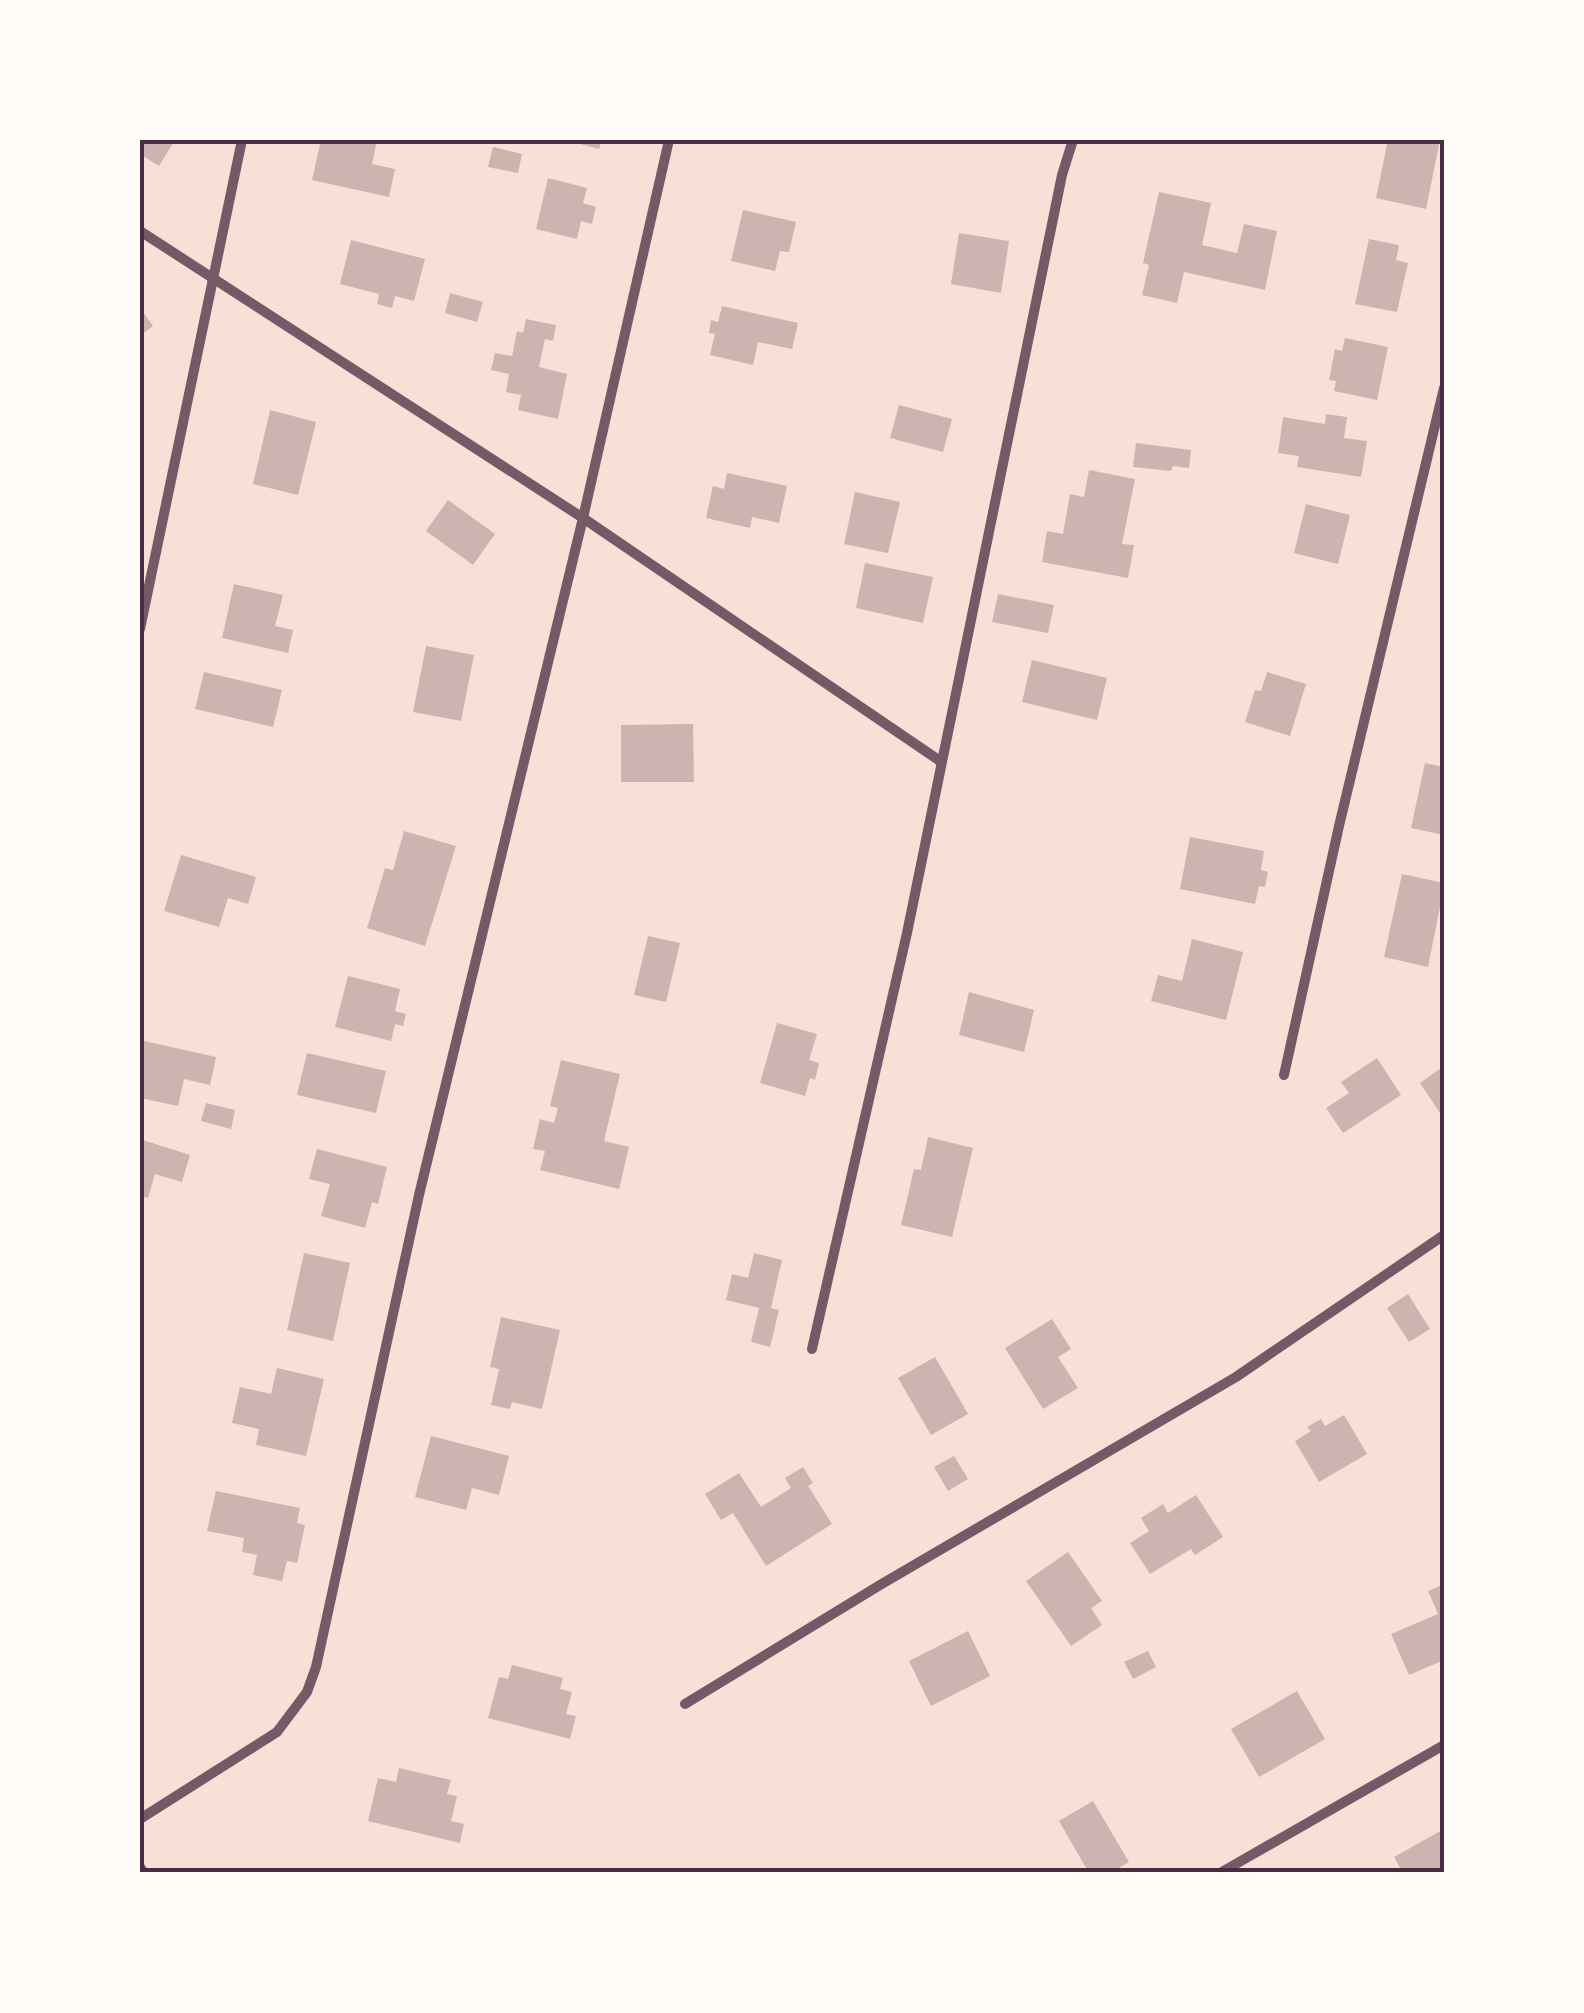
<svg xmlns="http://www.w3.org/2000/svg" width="1584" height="2013" font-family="Manrope,sans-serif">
  <rect width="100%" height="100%" fill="#f7e1d7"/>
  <!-- building -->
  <g fill="#ccb4b1">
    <path d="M140,140H175L159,166L140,154Z"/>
    <path d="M321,140H377L372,164L395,169L389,197L312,180Z"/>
    <path d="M565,140H602L599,149Z"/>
    <path d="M1388,140H1440L1426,209L1376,198Z"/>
    <path d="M493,147L522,154L518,173L488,167Z"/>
    <path d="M548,178L587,188L583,203L596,207L592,224L581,221L577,239L536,229Z"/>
    <path d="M1159,192L1211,203L1202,245L1237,253L1244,224L1277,231L1265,290L1184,272L1177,303L1142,295L1149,265L1143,263Z"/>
    <path d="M743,210L796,222L789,252L780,251L775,271L731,261Z"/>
    <path d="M959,233L1009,241L1001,293L951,284Z"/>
    <path d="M1369,239L1399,245L1396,260L1408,263L1397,312L1355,304Z"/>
    <path d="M351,240L425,259L414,301L395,296L392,308L377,304L379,294L340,284Z"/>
    <path d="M450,293L483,302L477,322L445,313Z"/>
    <path d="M722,306L798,323L792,349L758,342L753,365L710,355L715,334L709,333L711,320L718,322Z"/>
    <path d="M140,308L153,326L140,336Z"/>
    <path d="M526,319L556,325L553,341L545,339L539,367L567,374L558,419L518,410L521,395L506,392L509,374L491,370L495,353L512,356L517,331L523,333Z"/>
    <path d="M1345,338L1388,347L1377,400L1334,391L1336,381L1329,380L1335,349L1342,351Z"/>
    <path d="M899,405L952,419L943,452L890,438Z"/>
    <path d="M270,410L316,422L298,495L253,484Z"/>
    <path d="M1326,414L1347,417L1344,438L1367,441L1361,477L1297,467L1299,456L1278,453L1283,417L1325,424Z"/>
    <path d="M1136,443L1191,450L1189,468L1173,466L1171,471L1133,467Z"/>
    <path d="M1089,470L1135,479L1122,544L1134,545L1128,578L1042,562L1047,531L1063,534L1070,494L1084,497Z"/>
    <path d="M727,473L787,486L779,523L752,517L750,528L706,518L713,486L724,489Z"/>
    <path d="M855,492L900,502L888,553L844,544Z"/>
    <path d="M448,500L495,534L473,565L426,531Z"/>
    <path d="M1306,504L1350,515L1338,564L1294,553Z"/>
    <path d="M865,563L933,577L923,623L856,608Z"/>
    <path d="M234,584L283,595L275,626L293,630L288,653L222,638Z"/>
    <path d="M998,594L1054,605L1048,633L992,622Z"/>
    <path d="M426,646L474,655L461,721L413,712Z"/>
    <path d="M1032,660L1107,678L1097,720L1022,702Z"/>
    <path d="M204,672L282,690L273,727L195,709Z"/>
    <path d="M1267,672L1306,684L1290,736L1245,722L1255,690L1261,691Z"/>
    <path d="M693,724L694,782H621V725Z"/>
    <path d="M1425,763L1444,767V835L1411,828Z"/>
    <path d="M404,831L456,846L425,946L367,928L385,868L393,870Z"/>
    <path d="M1190,837L1264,851L1261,870L1268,872L1265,887L1259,886L1255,904L1180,889Z"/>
    <path d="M181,855L256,877L248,904L228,898L219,927L164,911Z"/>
    <path d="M1402,874L1444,883V908L1440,907L1428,967L1384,957Z"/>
    <path d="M648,936L680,943L666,1002L634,995Z"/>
    <path d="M1192,939L1243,952L1226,1020L1151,1001L1158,975L1182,981Z"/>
    <path d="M348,976L400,989L395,1011L406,1014L403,1026L395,1024L391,1041L335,1027Z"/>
    <path d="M969,992L1034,1010L1024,1052L959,1035Z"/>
    <path d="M777,1023L817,1034L809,1060L819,1063L815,1080L810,1078L805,1096L760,1083Z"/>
    <path d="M140,1040L216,1057L210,1085L184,1079L178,1106L140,1098Z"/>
    <path d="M307,1053L386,1071L376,1113L297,1095Z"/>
    <path d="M1377,1058L1401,1095L1343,1133L1326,1108L1349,1093L1341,1082Z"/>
    <path d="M561,1060L620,1074L604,1141L629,1147L619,1189L540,1170L545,1151L533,1149L540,1119L554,1123L558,1108L550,1106Z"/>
    <path d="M1444,1066V1119L1420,1083Z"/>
    <path d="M206,1103L235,1110L231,1129L201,1121Z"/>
    <path d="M928,1137L973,1148L952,1237L901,1225L914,1169L921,1170Z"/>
    <path d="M140,1139L190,1155L182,1182L155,1174L148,1198L140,1196Z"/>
    <path d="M317,1149L387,1167L378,1204L372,1202L365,1228L321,1216L330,1184L309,1179Z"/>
    <path d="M304,1253L350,1263L333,1341L287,1330Z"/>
    <path d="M754,1253L782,1260L771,1308L779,1310L770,1347L751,1342L759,1308L726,1300L732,1274L748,1278Z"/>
    <path d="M1408,1294L1430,1329L1409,1342L1387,1308Z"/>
    <path d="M501,1317L560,1330L542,1409L512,1402L510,1409L491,1405L499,1369L490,1367Z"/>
    <path d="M1052,1319L1071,1349L1058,1357L1078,1388L1043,1409L1005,1348Z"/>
    <path d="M935,1357L968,1414L931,1435L898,1378Z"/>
    <path d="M277,1368L324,1379L306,1456L256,1445L259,1429L232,1423L240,1387L271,1394Z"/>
    <path d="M1344,1415L1367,1454L1319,1482L1295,1441L1311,1431L1307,1427L1321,1419L1325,1426Z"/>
    <path d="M431,1436L509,1456L499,1495L472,1488L466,1510L415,1497Z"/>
    <path d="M954,1456L968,1479L948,1491L934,1467Z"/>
    <path d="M803,1467L813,1483L808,1486L832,1524L766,1566L733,1513L721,1520L705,1494L739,1473L761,1507L791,1488L785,1478Z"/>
    <path d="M216,1491L300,1508L297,1523L305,1525L297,1563L287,1561L282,1581L253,1575L257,1555L242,1552L244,1538L207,1531Z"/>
    <path d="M1196,1495L1223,1537L1195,1555L1191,1549L1150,1574L1130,1543L1149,1531L1141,1518L1163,1504L1168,1513Z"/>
    <path d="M1068,1552L1102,1601L1091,1608L1102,1625L1071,1646L1026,1581Z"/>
    <path d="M1444,1584V1660L1409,1675L1391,1634L1438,1614L1428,1591Z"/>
    <path d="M968,1631L990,1676L931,1706L909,1661Z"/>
    <path d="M1148,1651L1156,1667L1133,1679L1124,1662Z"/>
    <path d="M512,1665L563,1678L560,1689L572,1692L566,1714L576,1716L570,1739L488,1718L499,1677L508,1679Z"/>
    <path d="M1297,1691L1325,1739L1259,1777L1231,1729Z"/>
    <path d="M399,1768L451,1780L447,1794L457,1796L451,1821L464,1824L460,1843L368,1821L378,1778L396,1782Z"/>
    <path d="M1093,1801L1129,1862L1110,1873H1089L1059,1821Z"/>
    <path d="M1444,1829V1873H1403L1394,1857Z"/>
  </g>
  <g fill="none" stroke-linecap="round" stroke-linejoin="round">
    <!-- minor -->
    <g stroke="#755966" stroke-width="10">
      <path d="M140,231L583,518L940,761"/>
      <path d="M140,629L242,140"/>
      <path d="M1284,1075L1339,826L1444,388"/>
      <path d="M812,1349L907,933L1062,175L1073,140"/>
      <path d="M685,1704L880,1585L1236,1377L1444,1235"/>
      <path d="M140,1819L277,1732L307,1692L316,1667L419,1195L583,518L669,140"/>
      <path d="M140,1867L144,1873"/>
      <path d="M1220,1873L1444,1745"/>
    </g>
  </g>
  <!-- border -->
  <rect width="1584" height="2013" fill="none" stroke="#fffaf5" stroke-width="285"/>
  <rect x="142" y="142" width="1300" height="1728" fill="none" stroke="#4a2c40" stroke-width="4"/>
</svg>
